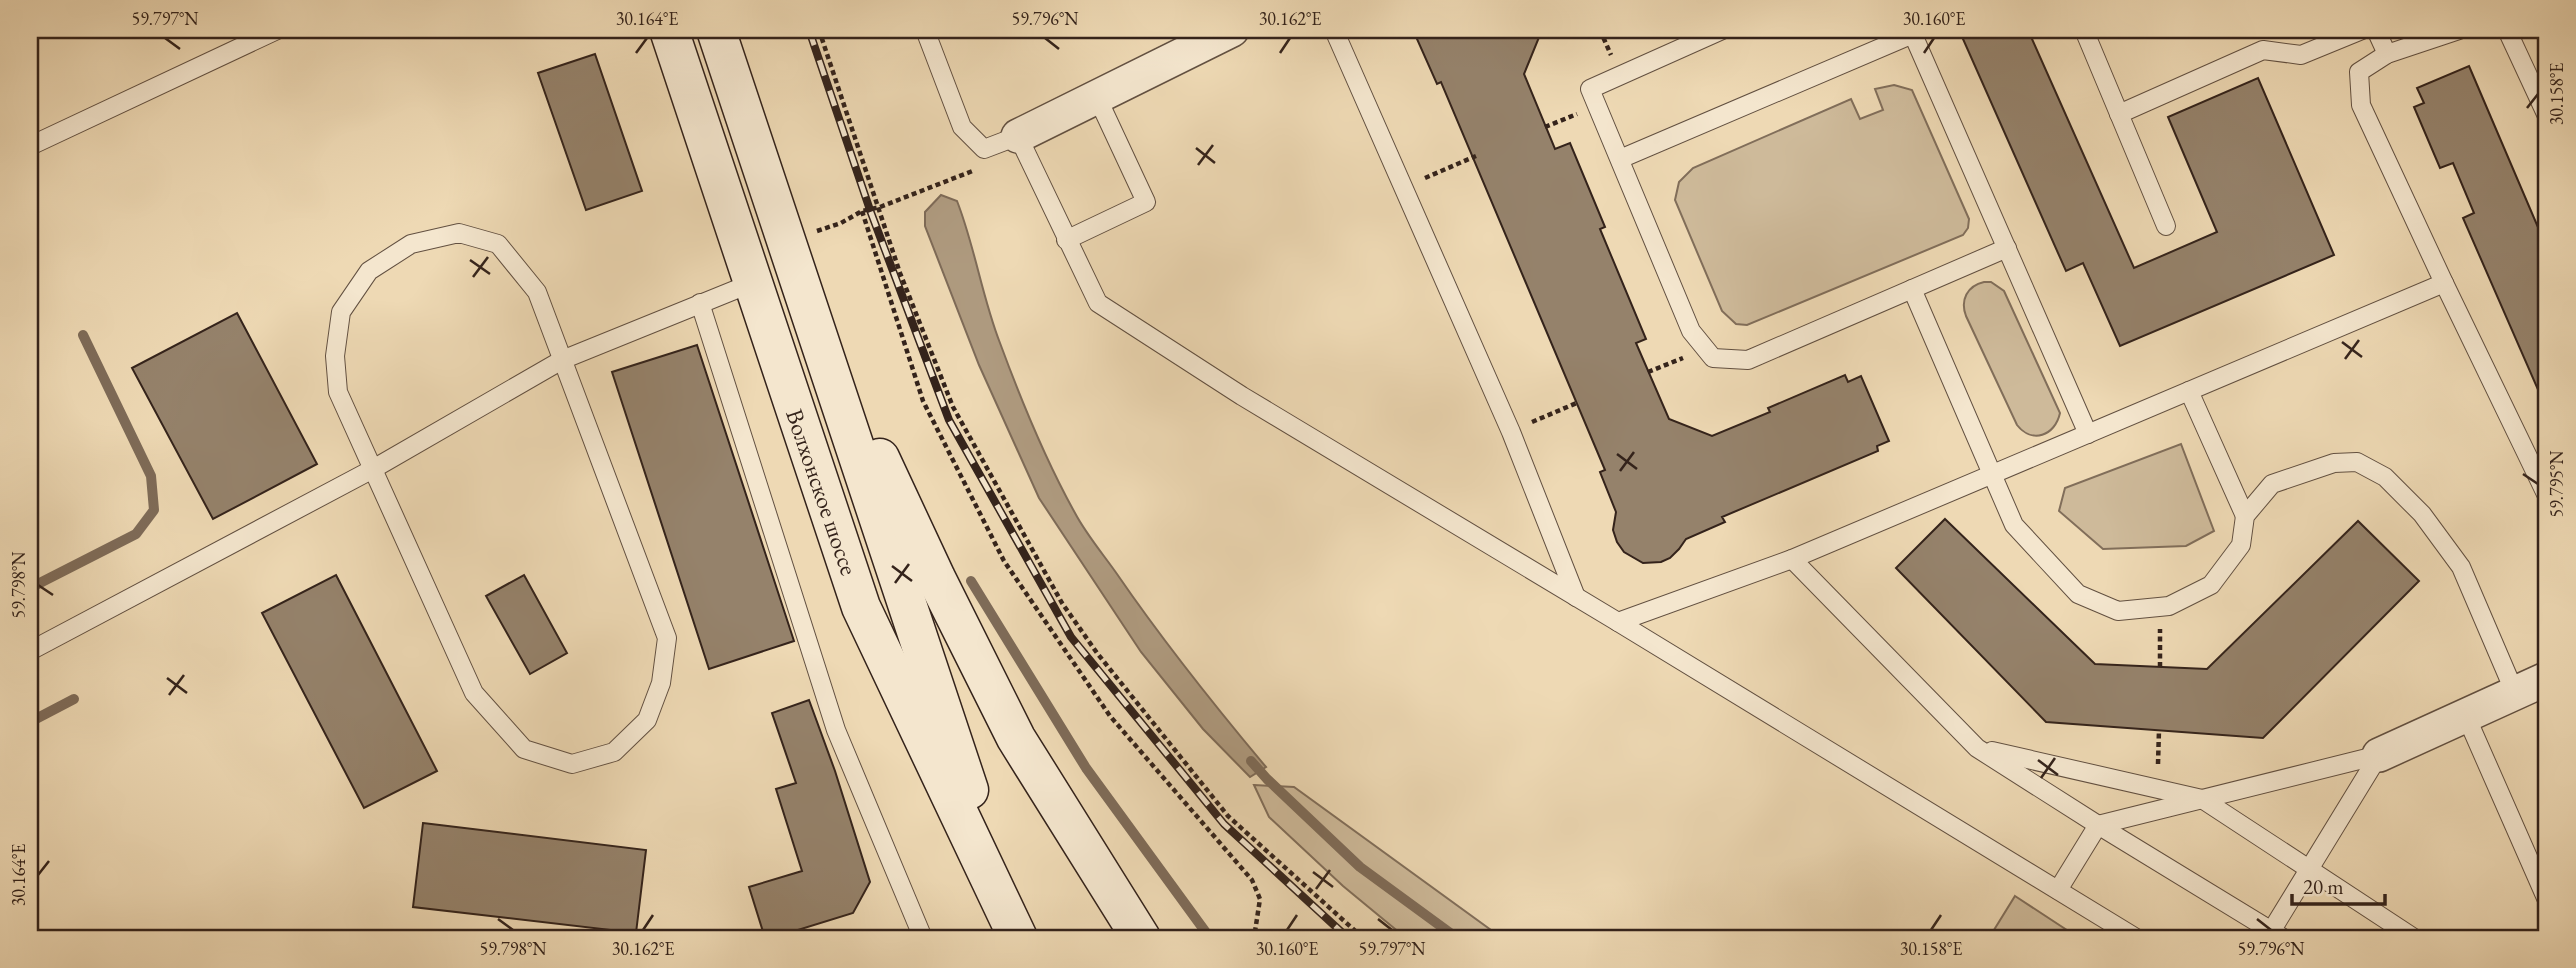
<svg xmlns="http://www.w3.org/2000/svg" width="2576" height="968" font-family="'EB Garamond',serif">
  <rect width="100%" height="100%" fill="#eed9b4"/>
  <filter id="stains"><feTurbulence type="fractalNoise" baseFrequency=".00286" numOctaves="4"/><feColorMatrix values="0 0 0 0 .2 0 0 0 0 .09 0 0 0 0 .02 0 0 0 .5 -.17"/></filter>
  <radialGradient id="worn" r=".72"><stop offset=".6" stop-color="#630" stop-opacity="0"/><stop offset="1" stop-color="#630" stop-opacity=".3"/></radialGradient>
  <!-- green -->
  <g fill="#ceba9a" stroke="#816e5a" stroke-width="2">
    <path d="M1894,85L1912,90L1969,219L1968,228L1963,235L1747,325L1736,324L1722,311L1675,200L1679,182L1693,168L1851,99L1860,119L1883,110L1875,89Z"/>
    <path d="M1984,282H1991L2004,291L2060,413C2055,436 2032,444 2017,425L1966,316C1960,300 1967,286 1984,282Z"/>
    <path d="M2181,444L2214,531L2186,546L2103,549L2059,511L2065,488Z"/>
    <path d="M1254,785L1294,787L1502,938H1406L1343,886L1269,817Z"/>
    <path d="M2015,896L2079,938H1989Z"/>
  </g>
  <!-- water -->
  <path fill="#af9b80" stroke="#7e6b58" stroke-width="2" d="M941,195L957,201C975,247 982,297 1000,343C1021,400 1045,459 1075,513C1086,534 1103,554 1117,574C1163,641 1214,705 1266,767L1250,777L1203,729L1141,652L1039,498L979,365L925,226V212Z"/>
  <g fill="none" stroke-linecap="round" stroke-linejoin="round">
    <!-- stream -->
    <g stroke="#7e6b58" stroke-width="10">
      <path d="M971,581L1086,768L1210,938"/>
      <path d="M30,588L136,534L154,510L151,476L83,335"/>
      <path d="M30,722L74,699"/>
      <path d="M1251,761L1267,779L1360,867L1457,938"/>
      <path d="M30,937L40,938"/>
    </g>
  </g>
  <!-- building -->
  <g fill="#95826b" stroke="#34231b" stroke-width="2">
    <path d="M1413,30H1542L1524,74L1555,149L1570,143L1605,227L1600,229L1646,339L1636,343L1669,419L1712,436L1770,412L1768,408L1845,375L1848,382L1861,376L1889,441L1877,446L1878,451L1722,517L1725,522L1686,539L1679,549L1670,558L1661,562L1643,563L1624,552L1617,542L1613,530L1616,512L1600,472L1605,470L1441,82L1437,84Z"/>
    <path d="M1959,30H2028L2134,268L2217,232L2168,117L2258,78L2334,255L2120,346L2083,263L2066,271Z"/>
    <path d="M595,54L642,191L586,210L538,73Z"/>
    <path d="M2469,66L2546,246V408L2463,218L2474,213L2453,163L2440,168L2414,107L2424,103L2417,88Z"/>
    <path d="M237,313L317,464L213,519L132,368Z"/>
    <path d="M697,345L794,641L709,669L612,372Z"/>
    <path d="M1945,519L2095,664L2207,669L2358,521L2419,581L2263,738L2046,722L1896,568Z"/>
    <path d="M336,575L437,771L364,808L262,613Z"/>
    <path d="M524,575L567,653L530,674L486,596Z"/>
    <path d="M809,700L835,771L870,882L853,913L772,938H765L749,887L802,871L776,789L796,783L772,713Z"/>
    <path d="M423,823L646,850L636,933L413,907Z"/>
  </g>
  <g fill="none" stroke-linecap="round" stroke-linejoin="round">
    <defs>
      <g id="lane">
        <path d="M925,30L962,127L984,149L1018,136L1098,303L1242,396L1618,622L2136,938"/>
        <path d="M1334,30L1511,432L1576,597"/>
        <path d="M1722,30L1590,89L1691,331L1713,358L1748,360L2007,248"/>
        <path d="M1911,30L2088,434"/>
        <path d="M2084,30L2166,226"/>
        <path d="M2376,30L2387,54"/>
        <path d="M2459,30L2387,54L2359,72L2361,105L2444,283L2546,494"/>
        <path d="M2507,30L2546,114"/>
        <path d="M2119,114L2263,50L2301,55L2362,30"/>
        <path d="M30,146L277,30"/>
        <path d="M1620,159L1913,34"/>
        <path d="M459,233L498,244L537,292L667,638L661,683L647,720L614,752L572,764L524,749L474,693L338,392L335,356L341,312L369,271L411,244Z"/>
        <path d="M1066,240L1146,202L1097,97"/>
        <path d="M1912,289L2014,525L2078,594L2118,611L2169,606L2211,585L2241,545L2245,516L2272,484L2334,463L2357,462L2385,477L2422,514L2461,567L2515,693"/>
        <path d="M700,303L836,730L923,938"/>
        <path d="M2189,391L2245,516"/>
        <path d="M1792,559L1977,748L2098,825L2283,938"/>
        <path d="M1618,622L1792,559L2444,283"/>
        <path d="M30,651L373,469L562,360L752,283"/>
        <path d="M2466,716L2546,898"/>
        <path d="M1992,751L2202,799L2414,938"/>
        <path d="M2058,890L2098,825L2379,755"/>
        <path d="M2267,938L2379,755"/>
      </g>
      <g id="street">
        <path d="M1018,136L1232,30"/>
        <path d="M2379,755L2546,679"/>
      </g>
      <g id="secondary">
        <path d="M669,30L861,607L1018,938"/>
        <path d="M716,30L969,790"/>
        <path d="M880,458L936,578L1016,738L1141,938"/>
      </g>
    </defs>
    <!-- lane casing -->
    <use href="#lane" stroke="#625041" stroke-width="20"/>
    <!-- street casing -->
    <use href="#street" stroke="#625041" stroke-width="36"/>
    <!-- secondary casing -->
    <use href="#secondary" stroke="#34231b" stroke-width="41"/>
    <!-- path -->
    <g stroke="#34231b" stroke-width="4.5" stroke-dasharray="5 3.5" stroke-linecap="butt">
      <path d="M819,30L900,273L953,407L1062,603L1097,653L1228,816L1363,938"/>
      <path d="M1600,30L1611,55"/>
      <path d="M1545,127L1577,114"/>
      <path d="M1425,178L1476,156"/>
      <path d="M862,211L923,401L1004,561L1110,716L1252,880L1260,899L1254,938"/>
      <path d="M817,231L841,223L862,211L880,207L975,170"/>
      <path d="M1648,372L1683,358"/>
      <path d="M1532,422L1579,402"/>
      <path d="M2160,667V629"/>
      <path d="M2158,764L2159,730"/>
    </g>
    <!-- lane -->
    <use href="#lane" stroke="#f4e6ce" stroke-width="18"/>
    <!-- street -->
    <use href="#street" stroke="#f4e6ce" stroke-width="33"/>
    <!-- secondary -->
    <use href="#secondary" stroke="#f4e6ce" stroke-width="38"/>
    <defs>
      <path id="rail" d="M809,30L870,210L949,420L1071,637L1224,824L1348,938"/>
    </defs>
    <!-- rail casing -->
    <use href="#rail" stroke="#34231b" stroke-width="8"/>
    <!-- rail -->
    <use href="#rail" stroke="#f4e6ce" stroke-width="5" stroke-dasharray="16" stroke-linecap="butt"/>
  </g>
  <!-- ticks -->
  <path fill="none" stroke="#34231b" stroke-width="2.5" d="M165,38L180,49M1045,38L1059,49M636,53L647,38M1280,53L1290,38M1924,53L1934,38M2527,108L2538,94M1196,148L1215,163M1198,165L1213,145M470,260L490,274M473,277L488,257M2342,342L2362,357M2345,359L2359,340M1617,454L1637,469M1620,471L1634,452M2523,474L2538,484M892,566L912,581M895,583L909,564M38,585L53,595M167,678L187,693M169,695L184,675M2038,760L2058,775M2041,778L2055,758M1313,872L1333,887M38,875L49,861M1316,889L1330,870M498,919L513,930M1378,919L1392,930M2257,919L2271,930M643,930L653,915M1287,930L1297,915M1931,930L1941,915"/>
  <g text-anchor="middle" dominant-baseline="central" stroke-width="6" stroke-linejoin="round" paint-order="stroke">
    <!-- street labels -->
    <g font-size="24" fill="#34231b" stroke="#f4e6ce">
      <text transform="translate(822 492) rotate(71)">Волхонское шоссе</text>
    </g>
  </g>
  <!-- margin -->
  <rect width="2576" height="968" fill="none" stroke="#eed9b4" stroke-width="77"/>
  <!-- scale -->
  <path d="M2292 894v10h93v-10" fill="none" stroke="#34231b" stroke-width="3.5"/>
  <text x="2303" y="894" font-size="21" fill="#34231b" stroke="#f4e6ce" stroke-width="5" paint-order="stroke">20 m</text>
  <rect x="38" y="38" width="2500" height="892" fill="none" stroke="#34231b" stroke-width="2.5"/>
  <g font-size="18" text-anchor="middle" fill="#34231b">
    <text x="165" y="25">59.797°N</text>
    <text x="647" y="25">30.164°E</text>
    <text x="1045" y="25">59.796°N</text>
    <text x="1290" y="25">30.162°E</text>
    <text x="1934" y="25">30.160°E</text>
    <text transform="translate(2557 94) rotate(-90)" y="6">30.158°E</text>
    <text transform="translate(2557 484) rotate(-90)" y="6">59.795°N</text>
    <text transform="translate(19 585) rotate(-90)" y="6">59.798°N</text>
    <text transform="translate(19 875) rotate(-90)" y="6">30.164°E</text>
    <text x="513" y="955">59.798°N</text>
    <text x="643" y="955">30.162°E</text>
    <text x="1287" y="955">30.160°E</text>
    <text x="1392" y="955">59.797°N</text>
    <text x="1931" y="955">30.158°E</text>
    <text x="2271" y="955">59.796°N</text>
  </g>
  <rect width="100%" height="100%" filter="url(#stains)"/>
  <rect width="100%" height="100%" fill="url(#worn)"/>
</svg>
